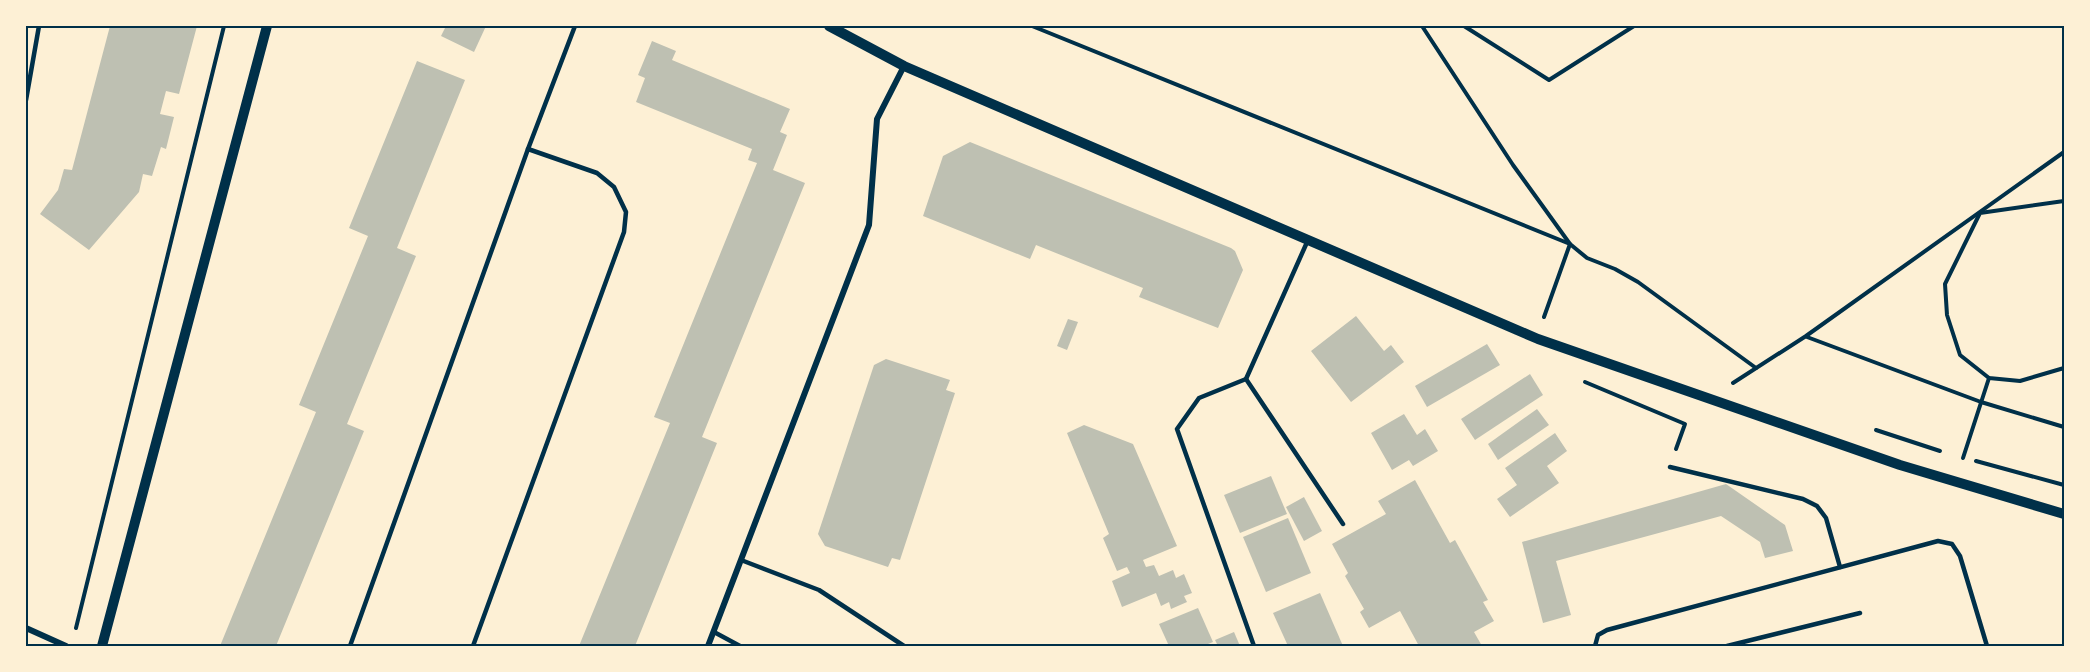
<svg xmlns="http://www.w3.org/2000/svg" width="2090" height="672" font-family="Helvetica,sans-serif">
  <rect width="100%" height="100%" fill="#fdf0d5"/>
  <!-- building -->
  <g fill="#bec0b2">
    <path d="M110,26H197L179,94L166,91L160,114L174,117L166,149L161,147L152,176L143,174L139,192L89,250L40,214L58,190L64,169L72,170Z"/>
    <path d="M446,26H486L474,52L441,36Z"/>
    <path d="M652,41L676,51L672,60L790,109L780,132L787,135L773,170L805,183L702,437L717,443L635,646H579L670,423L654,417L757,163L748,160L752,149L636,102L645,78L638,75Z"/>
    <path d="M417,61L465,80L397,248L416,256L347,424L364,431L276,646H220L316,412L299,405L368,236L349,228Z"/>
    <path d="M970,142L1231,248L1235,251L1243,270L1218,328L1139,297L1143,288L1036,245L1030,259L923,216L943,156Z"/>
    <path d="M1356,316L1384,351L1391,345L1404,362L1351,402L1311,351Z"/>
    <path d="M1068,319L1078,322L1067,350L1057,346Z"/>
    <path d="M1487,344L1500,365L1427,407L1415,386Z"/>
    <path d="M886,359L950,380L946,390L955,393L900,560L892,558L888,567L825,546L818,534L874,365Z"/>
    <path d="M1530,374L1543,395L1475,440L1461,419Z"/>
    <path d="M1537,409L1549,425L1498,460L1488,444Z"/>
    <path d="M1404,414L1417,435L1425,429L1438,451L1413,466L1409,460L1392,470L1371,433Z"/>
    <path d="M1084,425L1133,444L1177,546L1143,560L1146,567L1154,565L1159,576L1173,570L1176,578L1184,574L1192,593L1184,596L1187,602L1171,609L1169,602L1161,606L1156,593L1122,607L1112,581L1130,573L1127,567L1117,571L1103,538L1109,534L1067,433Z"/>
    <path d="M1555,433L1567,451L1547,466L1559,483L1510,517L1497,499L1517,485L1505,468Z"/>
    <path d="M1271,476L1287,514L1240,533L1224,495Z"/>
    <path d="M1415,480L1450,543L1455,540L1488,600L1483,602L1494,621L1474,632L1482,646H1419L1400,611L1369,628L1360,612L1364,609L1345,576L1348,573L1332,544L1386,514L1378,501Z"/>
    <path d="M1726,484L1785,525L1793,551L1765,558L1760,542L1721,516L1556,561L1571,615L1543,623L1522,542Z"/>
    <path d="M1304,497L1322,531L1304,541L1286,507Z"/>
    <path d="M1288,518L1311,573L1266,592L1243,537Z"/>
    <path d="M1320,593L1343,646H1288L1273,613Z"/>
    <path d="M1198,608L1213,642L1203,646H1169L1159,624Z"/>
    <path d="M1234,632L1240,646H1218L1215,640Z"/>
  </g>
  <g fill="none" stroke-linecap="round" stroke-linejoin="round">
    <!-- path -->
    <g stroke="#003049" stroke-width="4">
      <path d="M1032,26L1570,244L1587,258L1615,269L1638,282L1756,368"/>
      <path d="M1422,26L1513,165L1570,244L1544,317"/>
      <path d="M1464,26L1549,80L1634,26"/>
      <path d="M2064,201L1980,213L1945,284L1947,315L1960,355L1989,378L2020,381L2064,368"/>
      <path d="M1807,337L1981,402L2064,427"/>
      <path d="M1585,382L1685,424L1676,449"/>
      <path d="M1733,383L1806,336L2064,152"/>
      <path d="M1876,430L1940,451"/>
      <path d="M1963,458L1989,378"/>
      <path d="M1976,461L2064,485"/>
      <path d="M76,628L224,26"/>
    </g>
    <!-- service -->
    <g stroke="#003049" stroke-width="4.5">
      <path d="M26,100L39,26"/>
      <path d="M1246,379L1308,240"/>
      <path d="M1670,467L1803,499L1817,506L1826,518L1840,567"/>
      <path d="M741,560L819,590L904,646"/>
      <path d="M714,632L740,646"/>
      <path d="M350,646L528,149L575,26"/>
      <path d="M473,646L624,232L626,212L614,187L597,173L528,149"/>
      <path d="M1254,646L1177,429L1199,398L1246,379L1343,524"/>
      <path d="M1595,646L1598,635L1607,630L1938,541L1952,544L1960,556L1987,646"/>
      <path d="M1727,646L1860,613"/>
    </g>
    <!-- minor -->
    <g stroke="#003049" stroke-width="6">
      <path d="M26,628L66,646"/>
      <path d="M708,646L869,225L877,119L904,66"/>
    </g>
    <!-- tertiary -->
    <g stroke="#003049" stroke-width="10">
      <path d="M829,26L904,66L1538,339L1900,465L2064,514"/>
      <path d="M102,646L267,26"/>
    </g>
  </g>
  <!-- border -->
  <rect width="2090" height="672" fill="none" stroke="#fdf0d5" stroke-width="54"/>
  <rect x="27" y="27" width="2036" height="618" fill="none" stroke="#003049" stroke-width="2"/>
</svg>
